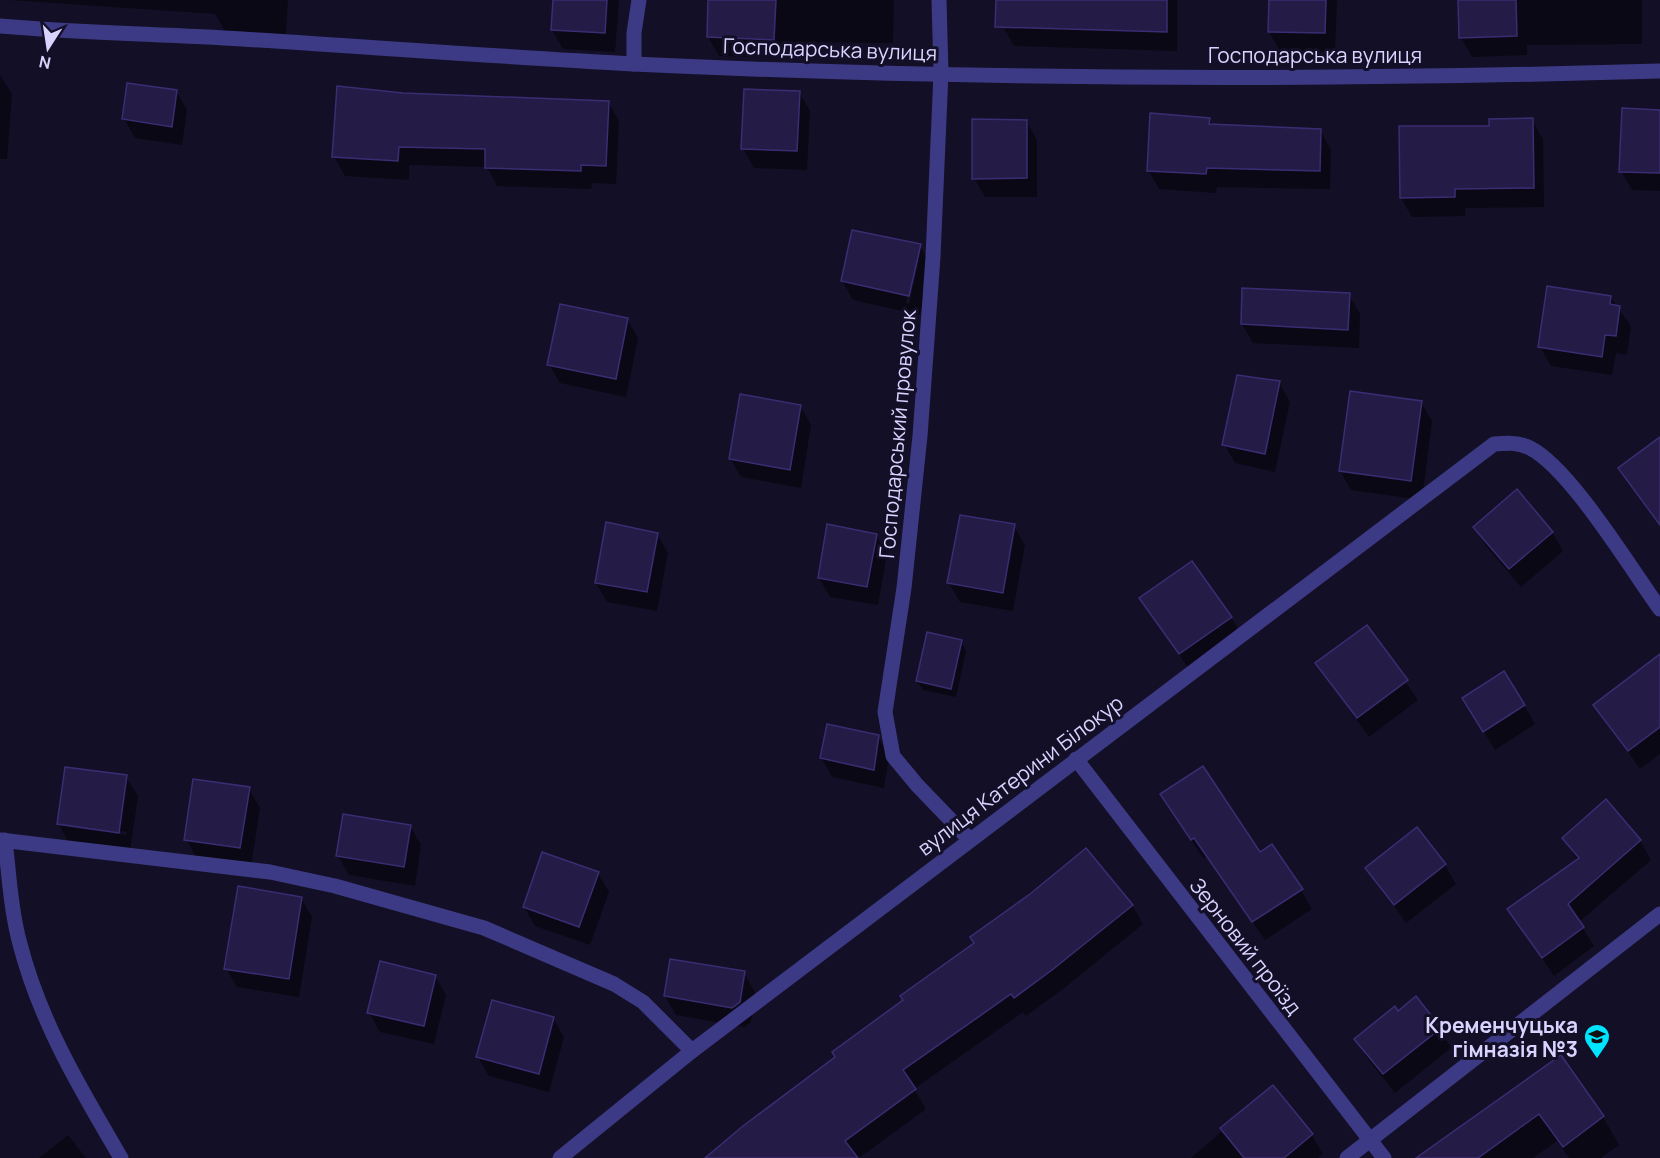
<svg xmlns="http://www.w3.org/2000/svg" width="1660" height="1158" font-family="Manrope,sans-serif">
  <rect width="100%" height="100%" fill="#130f26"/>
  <!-- shadow -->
  <g fill="#0007" fill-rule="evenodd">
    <path d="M10,0H288L286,36L226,33L215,14Z"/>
    <path d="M554,0H619L615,52L563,49L552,30Z"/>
    <path d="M710,0H894L893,43L785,42V58L719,56L708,37Z"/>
    <path d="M1004,0H1177V51L1014,46L1003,27Z"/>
    <path d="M1270,0H1337L1335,52L1280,51L1269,32Z"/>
    <path d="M1460,0H1642V44L1527,45V55L1472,57L1461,38Z"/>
    <path d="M0,75L12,94L7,159H0Z"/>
    <path d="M176,91L187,110L182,145L135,138L124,119Z"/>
    <path d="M799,92L810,111L807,170L754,168L743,148Z"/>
    <path d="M403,94L608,102L619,121L616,184L592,183L591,189L497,186L487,167L409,165V180L345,176L334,157Z"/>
    <path d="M1660,111V191L1632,190L1621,171Z"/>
    <path d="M1209,119L1212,125L1320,130L1331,150L1330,189L1217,187L1216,193L1159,189L1148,170Z"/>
    <path d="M1532,120L1543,139L1544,207L1465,208V216L1412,217L1401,198L1491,128Z"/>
    <path d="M1026,121L1037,140V197H985L974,178Z"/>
    <path d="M920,246L931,265L920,315L853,300L842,281ZM916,260H919L909,304L906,303Z"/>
    <path d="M1349,295L1360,314L1359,348L1253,343L1242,324Z"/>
    <path d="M1610,297L1631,326L1627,355L1616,353L1612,375L1551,366L1540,347Z"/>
    <path d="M627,319L638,338L626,397L560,383L549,364Z"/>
    <path d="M1279,383L1290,402L1275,472L1235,463L1224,444Z"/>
    <path d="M1421,402L1432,421L1422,500L1351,490L1340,471Z"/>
    <path d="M800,406L811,425L801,488L741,477L730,458Z"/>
    <path d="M1660,439V525L1620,468Z"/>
    <path d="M1014,526L1025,545L1013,611L960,602L949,583Z"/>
    <path d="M1475,527L1552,532L1563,551L1521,587L1486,546Z"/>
    <path d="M657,534L668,553L657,611L607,602L596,583Z"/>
    <path d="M876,535L887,554L878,605L830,597L819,578Z"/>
    <path d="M1141,599L1231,617L1242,636L1191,672Z"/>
    <path d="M1367,627L1418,700L1369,737L1317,663Z"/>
    <path d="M961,641L966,651L956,697L923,690L917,681Z"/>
    <path d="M1660,675V754L1640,769L1595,705Z"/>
    <path d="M1524,705L1535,724L1495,750L1475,717Z"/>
    <path d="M878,737L889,756L884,788L832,777L821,758Z"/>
    <path d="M126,777L138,796L130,851L69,843L58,823ZM69,824L127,832L126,835L69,827Z"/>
    <path d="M249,789L260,808L251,867L197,859L186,839Z"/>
    <path d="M1162,795L1260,854L1301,890L1312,909L1265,940L1207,856L1203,858Z"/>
    <path d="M410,826L421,845L415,886L349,875L338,856Z"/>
    <path d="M1417,829L1445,865L1456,884L1406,923L1367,868Z"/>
    <path d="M1564,838L1640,841L1651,860L1579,922L1594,946L1554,976L1509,910L1577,860Z"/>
    <path d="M598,873L609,892L590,945L535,926L524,907Z"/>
    <path d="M301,898L312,917L299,997L237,987L226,968Z"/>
    <path d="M1132,905L1143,924L1063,989L1026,1016L1023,1012L914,1089L926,1109L859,1158H707Z"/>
    <path d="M744,973L755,992L751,1022L744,1027L676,1015L665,996Z"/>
    <path d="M435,976L446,995L434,1044L380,1032L369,1013Z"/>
    <path d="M1398,1013L1440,1029L1451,1048L1395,1093L1367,1058L1356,1039Z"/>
    <path d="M553,1018L564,1037L549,1092L489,1076L478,1057Z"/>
    <path d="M1560,1057L1603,1117L1619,1145L1601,1158H1569L1557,1141L1533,1158H1431Z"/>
    <path d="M1273,1087L1312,1135L1323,1154L1318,1158H1191Z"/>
    <path d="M68,1135L86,1158H39Z"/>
  </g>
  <!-- building -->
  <g fill="#241b47" stroke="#3b2d73" stroke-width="1.5">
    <path d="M553,0H607L605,33L551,30Z"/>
    <path d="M708,0H776L774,40L707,37Z"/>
    <path d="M996,0H1167V32L995,27Z"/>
    <path d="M1269,0H1326L1325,33L1268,32Z"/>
    <path d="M1458,0H1516L1517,36L1459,38Z"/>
    <path d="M127,83L177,90L172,127L122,119Z"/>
    <path d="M337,86L403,93L609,101L606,166L581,165V171L485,168V149L399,147L398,161L332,157Z"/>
    <path d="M744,89L800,91L797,151L741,149Z"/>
    <path d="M1622,108L1660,110V173L1619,172Z"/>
    <path d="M1150,113L1210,118L1209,124L1321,129L1320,171L1207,168L1206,174L1147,171Z"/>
    <path d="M1533,118L1534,188L1455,189V197L1400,198L1399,126H1489V119Z"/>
    <path d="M972,119L1027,120V178L972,179Z"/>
    <path d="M852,230L921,244L909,296L841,281Z"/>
    <path d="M1547,286L1611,296L1610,304L1620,306L1616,336L1605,335L1602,357L1538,347Z"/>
    <path d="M1242,288L1350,293L1348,330L1241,324Z"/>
    <path d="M560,304L628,318L616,379L547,365Z"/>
    <path d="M1237,375L1280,381L1265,454L1222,445Z"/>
    <path d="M1350,391L1422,401L1411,481L1339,471Z"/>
    <path d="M740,394L801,405L790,470L729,459Z"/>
    <path d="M1660,437V525L1618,468Z"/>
    <path d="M1517,489L1553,532L1509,569L1473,527Z"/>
    <path d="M960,515L1015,524L1003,593L947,583Z"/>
    <path d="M606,522L658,533L647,592L595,583Z"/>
    <path d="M827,524L877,534L867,587L818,578Z"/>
    <path d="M1192,561L1232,617L1179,654L1139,598Z"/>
    <path d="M1367,625L1408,680L1357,718L1315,663Z"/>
    <path d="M927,632L962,640L951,689L916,681Z"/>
    <path d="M1660,654V727L1628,751L1593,705Z"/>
    <path d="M1504,671L1525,705L1483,732L1462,698Z"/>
    <path d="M827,724L879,735L874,770L820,758Z"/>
    <path d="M1203,766L1260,852L1272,844L1303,889L1252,922L1194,838L1191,840L1160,794Z"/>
    <path d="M65,767L127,775L119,833L57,824Z"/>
    <path d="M193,779L250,787L240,848L184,840Z"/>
    <path d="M1606,799L1641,840L1568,904L1584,927L1542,958L1507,909L1579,858L1562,838Z"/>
    <path d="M343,814L411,825L404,867L336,856Z"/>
    <path d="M1417,827L1446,864L1394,905L1365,868Z"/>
    <path d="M1086,848L1133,905L1052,970L1014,998L1011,994L903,1070L916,1089L845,1141L858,1158H705L743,1126L835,1057L832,1052L903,1000L900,996L974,943L970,937L1030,894Z"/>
    <path d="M542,852L599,872L579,927L523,907Z"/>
    <path d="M238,886L302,897L289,979L224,969Z"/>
    <path d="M670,959L745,971L740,1002L732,1008L664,996Z"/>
    <path d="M380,961L436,975L424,1026L367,1013Z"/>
    <path d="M1416,996L1441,1028L1383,1074L1354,1039L1395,1006L1398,1011Z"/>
    <path d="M492,1000L554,1017L539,1074L476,1057Z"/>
    <path d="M1561,1055L1604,1116L1563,1147L1539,1114L1478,1158H1416Z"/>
    <path d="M1273,1085L1313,1134L1284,1158H1244L1220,1128Z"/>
  </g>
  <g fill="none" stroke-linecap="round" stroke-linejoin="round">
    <!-- minor -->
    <g stroke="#3d3a85" stroke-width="15">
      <path d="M939,0L941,73L933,257L920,436L904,588L885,712L893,756L917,785L970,840"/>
      <path d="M0,26C81,33 161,34 242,39C372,47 503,57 633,64C975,80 1318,81 1660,71"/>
      <path d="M634,64V33L639,0"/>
      <path d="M1076,759L1384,1158"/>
      <path d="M0,840L270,872L335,886L484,928L614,984L643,1002L692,1051"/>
      <path d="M5,840C9,875 11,911 20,944C40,1022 81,1090 121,1158"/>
      <path d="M560,1158L692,1051L1494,444C1506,443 1518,442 1530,448C1570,468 1631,569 1660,609"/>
      <path d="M1347,1158L1660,914"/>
    </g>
  </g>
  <!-- icons -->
  <defs>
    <symbol id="school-pin" viewBox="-11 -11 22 30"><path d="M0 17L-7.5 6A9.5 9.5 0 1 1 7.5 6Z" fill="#00e5ff" stroke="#130f26"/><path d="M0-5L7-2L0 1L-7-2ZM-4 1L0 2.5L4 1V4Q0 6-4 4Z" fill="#111"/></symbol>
  </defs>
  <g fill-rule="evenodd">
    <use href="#school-pin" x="1582" y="1022" width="30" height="40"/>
  </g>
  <g text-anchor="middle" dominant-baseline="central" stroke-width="6" stroke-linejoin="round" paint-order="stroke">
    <!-- street labels -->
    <g font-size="21" fill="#d9d4ff" stroke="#130f26">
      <text transform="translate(830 49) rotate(2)">Господарська вулиця</text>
      <text x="1315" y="55">Господарська вулиця</text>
      <text transform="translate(897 434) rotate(-85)">Господарський провулок</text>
      <text transform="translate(1020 775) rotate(-37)">вулиця Катерини Білокур</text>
      <text transform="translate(1246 946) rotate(52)">Зерновий проїзд</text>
    </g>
    <!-- poi labels -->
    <g font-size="21" font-weight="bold" fill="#d9d4ff" stroke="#130f26" text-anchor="end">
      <text x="1578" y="1025">Кременчуцька<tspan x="1578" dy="24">гімназія №3</tspan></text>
    </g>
  </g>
  <!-- north arrow -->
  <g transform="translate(48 48) rotate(192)" stroke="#130f26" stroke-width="4.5" paint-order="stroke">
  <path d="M0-4.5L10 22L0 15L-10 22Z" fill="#d9d4ff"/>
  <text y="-9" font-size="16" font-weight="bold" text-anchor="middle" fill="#d9d4ff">N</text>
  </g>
</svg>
